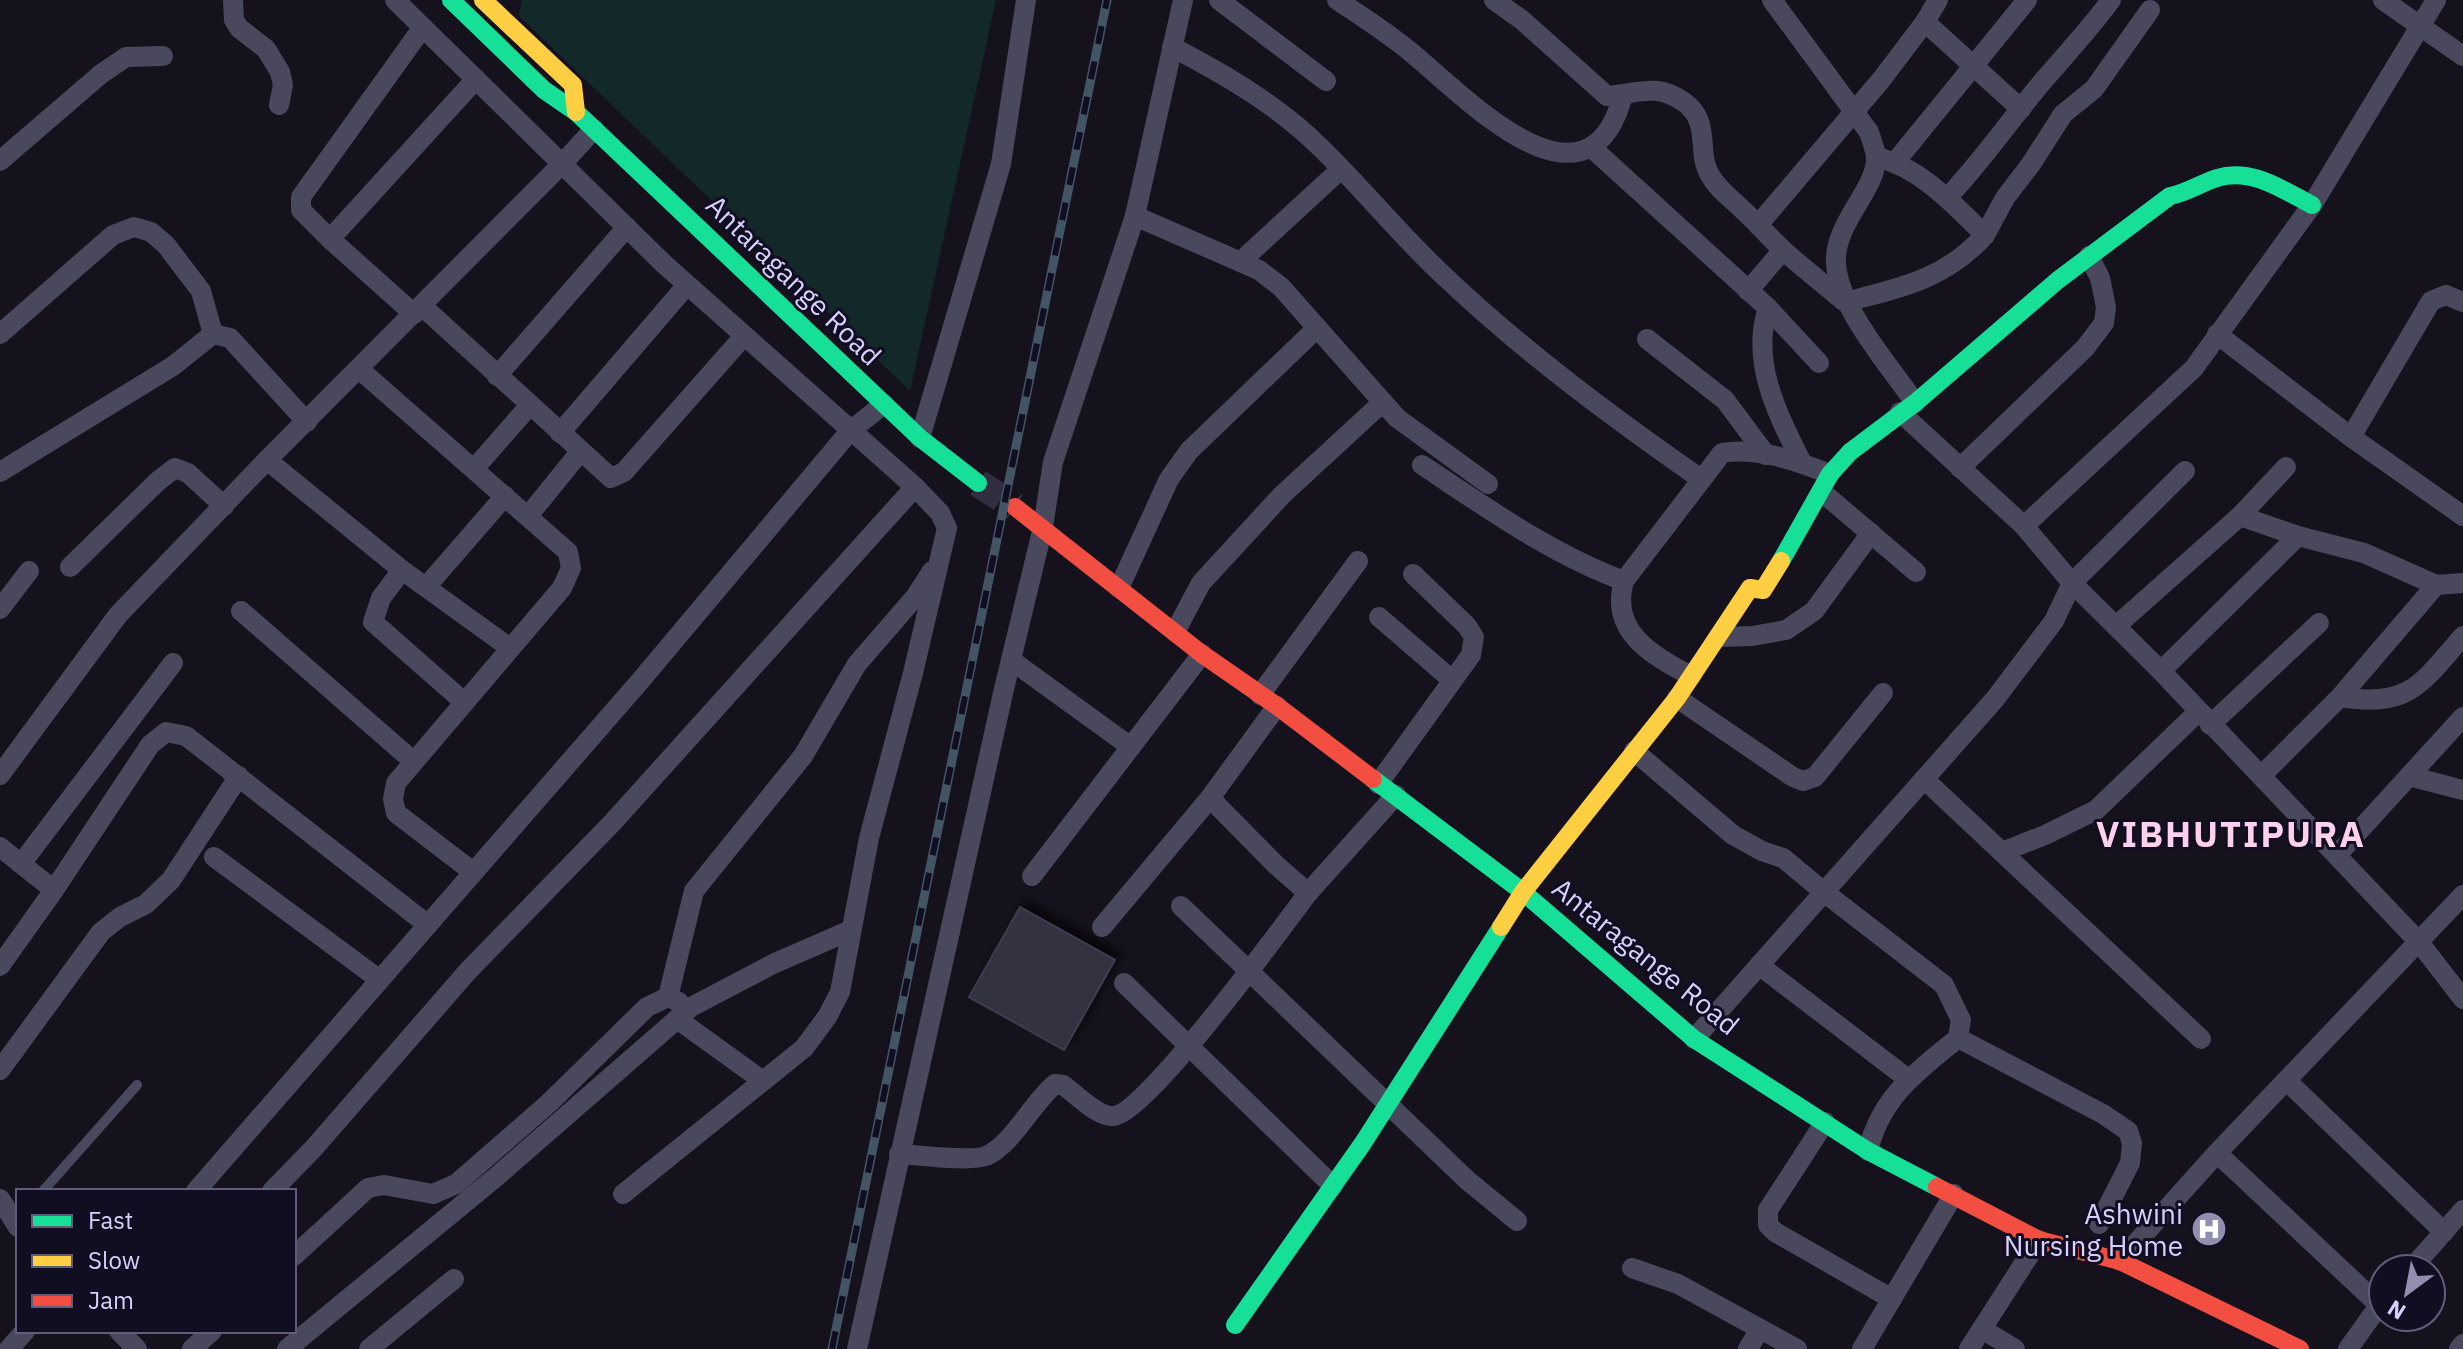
<svg xmlns="http://www.w3.org/2000/svg" width="2463" height="1349" font-family="'IBM Plex Sans',sans-serif">
  <defs>
    <filter id="shadow"><feDropShadow dx="7" dy="-7" stdDeviation="4" flood-color="#0009"/></filter>
  </defs>
  <rect width="100%" height="100%" fill="#15121d"/>
  <!-- green -->
  <path fill="#122829" d="M522,0H996L910,391L519,16Z"/>
  <!-- building -->
  <path fill="#33303f" stroke="#413c50" stroke-width="2" filter="url(#shadow)" d="M1020,907L1115,960L1064,1050L969,997Z"/>
  <g fill="none" stroke-linecap="round" stroke-linejoin="round">
    <!-- secondary-tunnel -->
    <path stroke="#322e3f" stroke-width="28" stroke-dasharray="28 14" stroke-linecap="butt" d="M978,483L1015,507"/>
    <!-- lane -->
    <path stroke="#49485d" stroke-width="10" d="M43,1191L137,1085"/>
    <!-- street -->
    <g stroke="#49485d" stroke-width="20">
      <path d="M233,0L234,20L239,28L266,49L280,72L283,85L279,105"/>
      <path d="M395,0L664,264L915,487L940,513L947,528L913,673L869,838L840,992L827,1017L804,1048L623,1194"/>
      <path d="M1219,0L1326,81"/>
      <path d="M1337,0C1363,17 1388,33 1412,53C1466,98 1588,227 1623,95"/>
      <path d="M1494,0L1522,20L1607,96C1637,94 1655,82 1684,102C1712,122 1696,153 1710,175C1718,190 1732,199 1744,211C1758,224 1770,238 1783,250C1803,268 1825,285 1845,302C1900,288 1946,279 1985,235"/>
      <path d="M1772,0L1869,132C1871,139 1875,148 1876,156C1878,189 1833,223 1836,264C1839,309 1890,366 1915,403"/>
      <path d="M2383,0L2463,56"/>
      <path d="M1925,22L2021,109"/>
      <path d="M1172,47C1226,75 1279,106 1322,149C1364,190 1401,236 1444,276C1523,351 1612,417 1701,479"/>
      <path d="M1592,148L1768,308L1819,363"/>
      <path d="M1876,157C1920,167 1954,205 1985,235L2005,198L2031,164L2063,114L2094,89L2150,10"/>
      <path d="M0,161L101,74L126,57L163,56"/>
      <path d="M1896,161L2027,0"/>
      <path d="M1947,198C1982,161 2010,120 2043,81C2066,54 2090,29 2111,0"/>
      <path d="M1135,216L1259,270L1281,287L1397,418L1488,484"/>
      <path d="M1758,225L1881,80L1925,22L1938,0"/>
      <path d="M330,239L301,210V197L423,27"/>
      <path d="M1240,262L1341,169"/>
      <path d="M1748,291L1783,250"/>
      <path d="M422,306L611,478L624,472L744,336"/>
      <path d="M1768,308C1750,362 1778,415 1802,463"/>
      <path d="M414,314L330,239L476,79"/>
      <path d="M0,334L113,235L134,227L151,232L166,245L201,291L213,334"/>
      <path d="M2217,334L2351,437L2463,516"/>
      <path d="M1647,339L1725,400L1766,455"/>
      <path d="M359,369L568,552L571,568L562,588L396,783L393,799L396,813L473,872"/>
      <path d="M497,376L627,227"/>
      <path d="M1900,412L2024,526"/>
      <path d="M560,433L687,285"/>
      <path d="M2351,437L2431,301L2446,295L2463,302"/>
      <path d="M920,438L1001,164L1026,0"/>
      <path d="M267,460L402,570L510,648"/>
      <path d="M1422,465C1487,508 1551,554 1624,581"/>
      <path d="M1960,468L2085,348L2104,323L2106,307L2100,278L2089,256"/>
      <path d="M474,469L530,405"/>
      <path d="M2185,471L2072,583L2161,671L2419,942L2463,999"/>
      <path d="M0,472L173,366L213,334L230,338L307,422"/>
      <path d="M1822,492L1916,572"/>
      <path d="M528,516L580,452"/>
      <path d="M2240,516L2298,536L2364,553L2436,585L2463,583"/>
      <path d="M70,567L158,481L175,468L188,473L224,506"/>
      <path d="M402,570L381,598L373,622L464,702"/>
      <path d="M426,587L505,496"/>
      <path d="M1119,588L1169,479L1189,451L1317,328"/>
      <path d="M0,609L29,571"/>
      <path d="M241,611L413,761"/>
      <path d="M1379,617L1452,680"/>
      <path d="M2116,626L2240,516L2286,467"/>
      <path d="M1175,632L1201,583L1282,495L1383,402"/>
      <path d="M1719,637L1752,636L1786,630L1814,611L1871,533"/>
      <path d="M1011,660L1131,747"/>
      <path d="M2161,671L2298,536"/>
      <path d="M1691,676C1652,655 1609,632 1624,581L1722,453C1758,447 1797,461 1830,474"/>
      <path d="M1260,695L1358,561"/>
      <path d="M2340,697C2410,708 2421,684 2463,636"/>
      <path d="M1677,698L1793,777L1803,781L1815,777L1883,693"/>
      <path d="M2210,725L2319,623"/>
      <path d="M1634,751L1733,835L1762,851L1783,858L1824,892L1944,985L1961,1020L1958,1038C1917,1072 1881,1096 1868,1151"/>
      <path d="M0,775L118,615L267,460L563,163L594,129"/>
      <path d="M2262,775L2340,697L2436,585"/>
      <path d="M2409,776L2463,790"/>
      <path d="M1924,779L2201,1039"/>
      <path d="M1378,784L1471,655L1474,637L1467,626L1413,574"/>
      <path d="M0,847L54,890"/>
      <path d="M2002,852L2045,835L2096,810L2198,712"/>
      <path d="M2337,855L2463,717"/>
      <path d="M214,857L380,980"/>
      <path d="M21,864L173,663"/>
      <path d="M1032,876L1202,654"/>
      <path d="M1308,893L1396,795"/>
      <path d="M1181,906L1467,1180L1517,1221"/>
      <path d="M1102,927L1210,798"/>
      <path d="M1759,965L1908,1079"/>
      <path d="M0,966L54,890L150,745L166,732L186,736L428,925"/>
      <path d="M1124,983L1333,1186"/>
      <path d="M668,997L694,891L803,756L857,664L916,596L932,571"/>
      <path d="M677,1019L763,1081"/>
      <path d="M1958,1038L2103,1114L2128,1131L2132,1143L2130,1163L2099,1224"/>
      <path d="M1694,1039L1995,699L2054,621L2072,583L2024,526L2194,368L2312,205L2436,0"/>
      <path d="M0,1070L101,932L120,917L146,904L171,880L239,776"/>
      <path d="M2287,1081L2444,1232"/>
      <path d="M1825,1122L1768,1210V1225L1775,1232L1892,1299"/>
      <path d="M2217,1153L2379,1305"/>
      <path d="M899,1154C918,1155 970,1162 986,1156C1013,1144 1032,1103 1055,1084L1063,1085C1076,1094 1098,1118 1114,1116C1146,1113 1282,928 1308,893L1276,865L1210,798L1277,706"/>
      <path d="M196,1191L641,680L850,431L884,404"/>
      <path d="M272,1191L313,1149L468,971L613,822L915,487"/>
      <path d="M0,1199L18,1227"/>
      <path d="M294,1256L368,1188L384,1185L433,1194L456,1184L549,1103L647,1007L668,997L679,1002"/>
      <path d="M2120,1261L2217,1153L2463,895"/>
      <path d="M1632,1268L1678,1284L1797,1349"/>
      <path d="M2411,1269L2463,1210"/>
      <path d="M1982,1329L2015,1349"/>
      <path d="M119,1331L137,1349"/>
      <path d="M9,1349L25,1331"/>
      <path d="M192,1349L212,1331"/>
      <path d="M287,1349L496,1177L691,1007L775,963L851,930"/>
      <path d="M369,1349L454,1279"/>
      <path d="M857,1349L1004,689L1043,527L1053,462L1135,216L1183,0"/>
      <path d="M1748,1349L1760,1329"/>
      <path d="M1862,1349L1954,1194"/>
      <path d="M1969,1349L2039,1240"/>
      <path d="M2348,1349L2383,1300"/>
      <path d="M2459,1349L2463,1344"/>
    </g>
    <!-- fast -->
    <g stroke="#16e098" stroke-width="18">
      <path d="M451,0L544,90L576,112L920,438L978,483"/>
      <path d="M1781,561L1830,474L1850,452L1915,403L2058,280L2170,196C2187,193 2201,183 2217,178C2251,167 2283,190 2312,205"/>
      <path d="M1373,779L1523,892L1694,1039L1868,1151L1937,1187"/>
      <path d="M1235,1325L1363,1143L1501,927"/>
    </g>
    <!-- slow -->
    <g stroke="#ffcf43" stroke-width="18">
      <path d="M483,0L573,85L576,112"/>
      <path d="M1501,927L1523,892L1677,698L1750,588L1763,590L1781,561"/>
    </g>
    <!-- jam -->
    <g stroke="#f24e42" stroke-width="18">
      <path d="M1015,507L1202,654L1277,706L1373,779"/>
      <path d="M1937,1187L2039,1240L2120,1261L2300,1349"/>
    </g>
    <defs>
      <path id="rail" d="M832,1349L1107,0"/>
    </defs>
    <!-- rail casing -->
    <use href="#rail" stroke="#435565" stroke-width="9"/>
    <!-- rail -->
    <use href="#rail" stroke="#120e21" stroke-width="6" stroke-dasharray="18" stroke-linecap="butt"/>
  </g>
  <!-- icons -->
  <defs>
    <symbol id="hospital-disc" viewBox="-11 -11 22 22"><circle r="9.5" fill="#928eaf" stroke="#120e21"/><path d="M-5-5h3v3.5h4V-5h3V5h-3V1.5h-4V5h-3Z" fill="#fff"/></symbol>
  </defs>
  <g fill-rule="evenodd">
    <use href="#hospital-disc" x="2189" y="1209" width="40" height="40"/>
  </g>
  <g text-anchor="middle" dominant-baseline="central" stroke-width="6" stroke-linejoin="round" paint-order="stroke">
    <!-- street labels -->
    <g font-size="28" fill="#d6d0fd" stroke="#120e21">
      <text transform="translate(794 280) rotate(44)">Antaragange Road</text>
      <text transform="translate(1646 956) rotate(39)">Antaragange Road</text>
    </g>
    <!-- poi labels -->
    <g font-size="28" fill="#d6d0fd" stroke="#120e21" text-anchor="end">
      <text x="2183" y="1213">Ashwini<tspan x="2183" dy="32">Nursing Home</tspan></text>
    </g>
    <!-- district labels -->
    <g font-size="36" font-weight="bold" letter-spacing="2" fill="#fdd1ec" stroke="#120e21">
      <text x="2231" y="833">VIBHUTIPURA</text>
    </g>
  </g>
  <!-- legend -->
  <rect x="16" y="1189" width="280" height="144" fill="#120e21" stroke="#605c79" stroke-width="2"/>
  <rect x="32" y="1215" width="40" height="12" fill="#16e098" stroke="#605c79" stroke-width="2"/>
  <text x="88" y="1229" font-size="24" fill="#d6d0fd">Fast</text>
  <rect x="32" y="1255" width="40" height="12" fill="#ffcf43" stroke="#605c79" stroke-width="2"/>
  <text x="88" y="1269" font-size="24" fill="#d6d0fd">Slow</text>
  <rect x="32" y="1295" width="40" height="12" fill="#f24e42" stroke="#605c79" stroke-width="2"/>
  <text x="88" y="1309" font-size="24" fill="#d6d0fd">Jam</text>
  <!-- north arrow -->
  <g transform="translate(2407 1293) rotate(212)"><circle r="38" fill="#120e21" stroke="#605c79" stroke-width="2"/>
  <path d="M0-6L14 30L0 20L-14 30Z" fill="#928eaf"/>
  <text y="-12" font-size="22" font-weight="bold" text-anchor="middle" fill="#d6d0fd">N</text>
  </g>
</svg>
